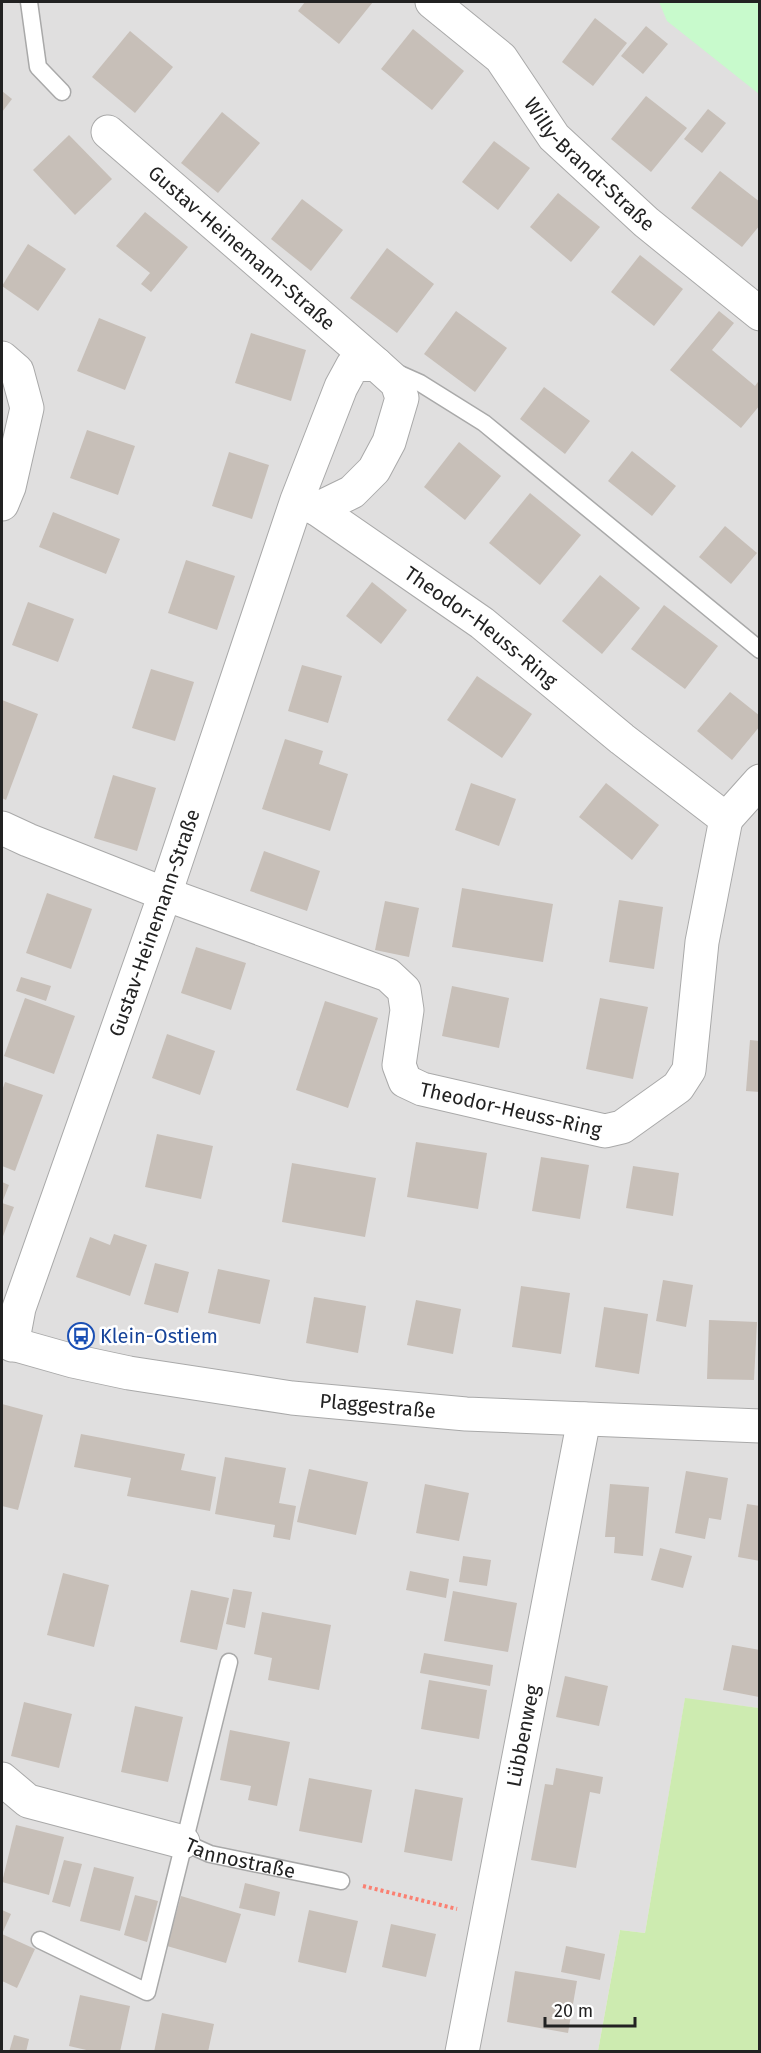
<svg xmlns="http://www.w3.org/2000/svg" width="761" height="2053" font-family="'Fira Sans',sans-serif">
  <rect width="100%" height="100%" fill="#f2efe9"/>
  <!-- residential -->
  <path fill="#e0dfdf" d="M2,2H759V1708L685,1699L645,1933L620,1930L598,2051L2,2052Z"/>
  <!-- grass -->
  <path fill="#cdebb0" d="M685,1698L759,1708V2051H598L620,1930L645,1933Z"/>
  <!-- park -->
  <path fill="#c8facc" d="M659,2H759V94L667,21Z"/>
  <!-- building -->
  <g fill="#c7bfb8">
    <path d="M305,2H373L339,44L298,11Z"/>
    <path d="M595,18L627,43L593,86L562,62Z"/>
    <path d="M646,26L668,44L643,74L621,56Z"/>
    <path d="M413,29L464,71L432,110L381,69Z"/>
    <path d="M130,31L173,67L135,113L92,77Z"/>
    <path d="M2,91L12,99L2,112Z"/>
    <path d="M646,96L687,128L651,172L611,139Z"/>
    <path d="M708,109L726,123L702,153L684,139Z"/>
    <path d="M222,112L260,143L218,193L181,163Z"/>
    <path d="M69,135L112,179L75,215L33,170Z"/>
    <path d="M494,141L530,168L498,210L462,182Z"/>
    <path d="M720,171L760,202V225L742,247L691,208Z"/>
    <path d="M558,193L600,227L571,262L530,227Z"/>
    <path d="M302,199L343,230L311,271L271,239Z"/>
    <path d="M145,212L188,247L151,292L141,284L150,273L116,246Z"/>
    <path d="M28,244L66,269L38,311L2,286Z"/>
    <path d="M387,248L434,284L397,333L350,298Z"/>
    <path d="M640,255L683,289L654,326L611,292Z"/>
    <path d="M456,311L507,348L475,392L424,354Z"/>
    <path d="M719,311L734,323L712,350L755,386L760,379V405L741,428L670,370Z"/>
    <path d="M99,318L146,337L125,390L77,371Z"/>
    <path d="M251,333L306,350L291,401L235,383Z"/>
    <path d="M544,387L590,421L565,454L520,419Z"/>
    <path d="M87,430L135,446L118,495L70,478Z"/>
    <path d="M459,442L501,476L465,520L424,487Z"/>
    <path d="M632,451L676,486L652,516L608,481Z"/>
    <path d="M229,452L269,465L252,519L212,506Z"/>
    <path d="M530,493L581,535L540,585L489,543Z"/>
    <path d="M53,512L120,539L106,574L39,547Z"/>
    <path d="M725,526L757,553L731,584L699,557Z"/>
    <path d="M186,560L235,576L217,630L168,613Z"/>
    <path d="M600,575L640,608L602,654L562,621Z"/>
    <path d="M372,582L407,610L381,644L346,616Z"/>
    <path d="M28,602L74,619L58,662L12,645Z"/>
    <path d="M664,605L718,646L685,689L631,649Z"/>
    <path d="M302,665L342,676L328,723L288,711Z"/>
    <path d="M151,669L194,682L175,741L132,728Z"/>
    <path d="M477,676L532,714L502,758L447,720Z"/>
    <path d="M730,692L760,716V726L732,760L697,731Z"/>
    <path d="M2,700L38,714L6,800L2,798Z"/>
    <path d="M285,739L323,751L319,764L348,774L330,831L262,809Z"/>
    <path d="M113,775L156,788L137,851L94,838Z"/>
    <path d="M471,783L516,799L499,846L455,830Z"/>
    <path d="M606,783L659,825L632,860L579,817Z"/>
    <path d="M264,851L320,871L307,911L250,891Z"/>
    <path d="M462,888L553,904L543,962L452,947Z"/>
    <path d="M47,893L92,909L71,969L26,953Z"/>
    <path d="M619,900L663,907L654,969L609,962Z"/>
    <path d="M385,901L419,908L409,957L375,950Z"/>
    <path d="M196,947L246,963L231,1010L181,993Z"/>
    <path d="M21,977L51,986L46,1001L16,991Z"/>
    <path d="M452,986L509,998L499,1048L442,1036Z"/>
    <path d="M25,998L75,1016L54,1074L4,1056Z"/>
    <path d="M600,998L648,1007L633,1079L586,1069Z"/>
    <path d="M325,1001L378,1018L348,1108L296,1090Z"/>
    <path d="M167,1034L215,1051L200,1095L152,1078Z"/>
    <path d="M750,1040L760,1041V1092L746,1091Z"/>
    <path d="M5,1082L43,1095L15,1171L2,1166V1091Z"/>
    <path d="M157,1134L213,1146L201,1199L145,1187Z"/>
    <path d="M416,1142L487,1153L478,1209L407,1197Z"/>
    <path d="M541,1157L589,1165L580,1219L532,1211Z"/>
    <path d="M292,1163L376,1178L365,1237L282,1222Z"/>
    <path d="M633,1166L679,1173L673,1216L626,1208Z"/>
    <path d="M2,1182L9,1185L2,1203L14,1207L2,1239Z"/>
    <path d="M114,1234L147,1245L130,1296L76,1277L90,1237L110,1245Z"/>
    <path d="M155,1263L189,1272L178,1313L144,1304Z"/>
    <path d="M218,1269L270,1280L260,1324L208,1313Z"/>
    <path d="M663,1280L693,1285L686,1327L656,1321Z"/>
    <path d="M521,1286L570,1293L561,1354L512,1347Z"/>
    <path d="M314,1297L366,1306L358,1353L306,1343Z"/>
    <path d="M416,1300L461,1309L453,1354L407,1345Z"/>
    <path d="M604,1307L648,1314L639,1374L595,1367Z"/>
    <path d="M709,1320L757,1322L754,1380L707,1379Z"/>
    <path d="M2,1404L43,1415L18,1510L2,1506Z"/>
    <path d="M81,1434L185,1454L181,1470L216,1477L210,1511L127,1496L131,1478L74,1467Z"/>
    <path d="M225,1457L286,1468L279,1503L296,1506L290,1540L273,1537L275,1525L215,1514Z"/>
    <path d="M309,1469L368,1482L356,1535L297,1522Z"/>
    <path d="M686,1471L728,1478L721,1520L709,1518L705,1539L675,1533Z"/>
    <path d="M425,1484L469,1493L459,1541L416,1533Z"/>
    <path d="M610,1484L649,1487L643,1556L614,1553L615,1537H605Z"/>
    <path d="M747,1504L760,1506V1561L738,1557Z"/>
    <path d="M660,1548L692,1556L683,1588L651,1580Z"/>
    <path d="M463,1556L491,1560L487,1586L459,1582Z"/>
    <path d="M410,1571L449,1579L446,1598L406,1590Z"/>
    <path d="M63,1573L109,1585L94,1647L47,1635Z"/>
    <path d="M233,1589L252,1592L245,1628L226,1624Z"/>
    <path d="M191,1590L229,1598L217,1650L180,1642Z"/>
    <path d="M453,1591L517,1603L508,1652L444,1641Z"/>
    <path d="M262,1612L331,1625L319,1690L268,1680L272,1658L254,1654Z"/>
    <path d="M732,1645L760,1650L759,1697L723,1690Z"/>
    <path d="M424,1653L493,1665L490,1686L420,1673Z"/>
    <path d="M565,1676L608,1686L599,1726L556,1717Z"/>
    <path d="M429,1680L487,1690L479,1739L421,1729Z"/>
    <path d="M24,1702L72,1714L59,1768L11,1756Z"/>
    <path d="M135,1706L183,1717L168,1782L121,1772Z"/>
    <path d="M230,1730L290,1742L277,1806L248,1800L251,1786L220,1780Z"/>
    <path d="M556,1768L603,1777L600,1794L590,1792L576,1868L531,1860L545,1784L553,1785Z"/>
    <path d="M309,1778L372,1790L362,1843L299,1831Z"/>
    <path d="M415,1789L463,1798L452,1861L404,1852Z"/>
    <path d="M16,1825L64,1837L49,1895L2,1882Z"/>
    <path d="M64,1860L82,1864L70,1907L52,1902Z"/>
    <path d="M94,1867L134,1877L120,1931L80,1921Z"/>
    <path d="M245,1883L280,1892L275,1916L239,1908Z"/>
    <path d="M135,1895L158,1901L147,1942L124,1935Z"/>
    <path d="M181,1896L241,1914L226,1963L167,1946Z"/>
    <path d="M2,1910L11,1914L2,1934Z"/>
    <path d="M309,1910L358,1921L346,1973L298,1962Z"/>
    <path d="M391,1924L436,1934L426,1977L382,1967Z"/>
    <path d="M2,1934L35,1949L17,1988L2,1981Z"/>
    <path d="M566,1946L605,1954L600,1980L561,1972Z"/>
    <path d="M515,1971L577,1981L568,2033L507,2022Z"/>
    <path d="M80,1995L130,2006L120,2052H95L69,2046Z"/>
    <path d="M162,2013L214,2024L208,2052H154Z"/>
    <path d="M14,2035L29,2039L26,2052H9Z"/>
  </g>
  <g fill="none" stroke-linecap="round" stroke-linejoin="round">
    <defs>
      <g id="service">
        <path d="M29,2L38,67L62,92"/>
        <path d="M393,371L420,383L484,423L760,650"/>
        <path id="s1" d="M183,1842L210,1854L341,1881"/>
        <path d="M40,1940L147,1992L229,1662"/>
      </g>
      <g id="minor">
        <path id="s2" d="M432,2L501,58L554,137L646,222L760,314"/>
        <path id="s3" d="M108,132L376,364"/>
        <path d="M2,358L17,371L27,408L9,487L2,504"/>
        <path id="s4" d="M317,509L482,623L622,739L726,819L760,781"/>
        <path id="s5" d="M2,828L28,840L165,894L388,975L404,990L407,1010L399,1065L405,1081L422,1089L605,1131L622,1127L678,1087L689,1070L702,942L726,819"/>
        <path id="s6" d="M12,1345L19,1308L165,894L297,500L341,387L353,365L376,364L397,383L402,398L389,442L374,470L352,492L317,509L297,500"/>
        <path d="M2,1779L28,1801L183,1842"/>
        <path id="s7" d="M462,2052L584,1419"/>
      </g>
      <g id="tertiary">
        <path id="s8" d="M2,1341L73,1361L129,1373L292,1398L466,1414L760,1426"/>
      </g>
    </defs>
    <!-- service casing -->
    <use href="#service" stroke="#a9a9a9" stroke-width="19"/>
    <!-- minor casing -->
    <use href="#minor" stroke="#a9a9a9" stroke-width="35"/>
    <!-- tertiary casing -->
    <use href="#tertiary" stroke="#a9a9a9" stroke-width="35"/>
    <!-- path -->
    <path stroke="#fa8072" stroke-width="4" stroke-dasharray="3 3" stroke-linecap="butt" d="M363,1886L457,1909"/>
    <!-- service -->
    <use href="#service" stroke="#fff" stroke-width="16"/>
    <!-- minor -->
    <use href="#minor" stroke="#fff" stroke-width="33"/>
    <!-- tertiary -->
    <use href="#tertiary" stroke="#fff" stroke-width="33"/>
  </g>
  <!-- icons -->
  <defs>
    <symbol id="bus-ring" viewBox="-11 -11 22 22"><circle r="9.5" fill="#fff" stroke="#1a4fb4" stroke-width="1.5"/><path d="M-5-6H5V4H4V6H2V4H-2V6H-4V4H-5ZM-3.5-4V0h7V-4ZM-3.5 1.2v1.5H-2V1.2ZM2 1.2v1.5H3.5V1.2Z" fill="#1a4fb4"/></symbol>
  </defs>
  <g fill-rule="evenodd">
    <use href="#bus-ring" x="66" y="1321" width="30" height="30"/>
  </g>
  <g text-anchor="middle" dominant-baseline="central" stroke-width="5" stroke-linejoin="round" paint-order="stroke">
    <!-- street labels -->
    <g font-size="20" fill="#222" stroke="#fff">
      <text stroke="none"><textPath href="#s2" startOffset="228">Willy-Brandt-Straße</textPath></text>
      <text stroke="none"><textPath href="#s3" startOffset="177">Gustav-Heinemann-Straße</textPath></text>
      <text stroke="none"><textPath href="#s4" startOffset="202">Theodor-Heuss-Ring</textPath></text>
      <text stroke="none"><textPath href="#s6" startOffset="446">Gustav-Heinemann-Straße</textPath></text>
      <text stroke="none"><textPath href="#s5" startOffset="638">Theodor-Heuss-Ring</textPath></text>
      <text stroke="none"><textPath href="#s8" startOffset="382">Plaggestraße</textPath></text>
      <text stroke="none"><textPath href="#s7" startOffset="322">Lübbenweg</textPath></text>
      <text stroke="none"><textPath href="#s1" startOffset="60">Tannostraße</textPath></text>
    </g>
    <!-- transit labels -->
    <g font-size="20" fill="#164399" stroke="#fff" text-anchor="start">
      <text x="100" y="1336">Klein-Ostiem</text>
    </g>
  </g>
  <!-- border -->
  <rect width="761" height="2053" fill="none" stroke="#222222" stroke-width="6"/>
  <!-- scale -->
  <path d="M545 2017v9h90v-9" fill="none" stroke="#222222" stroke-width="3"/>
  <text x="554" y="2017" font-size="18" fill="#222222" stroke="#ffffff" stroke-width="4.5" paint-order="stroke">20 m</text>
</svg>
